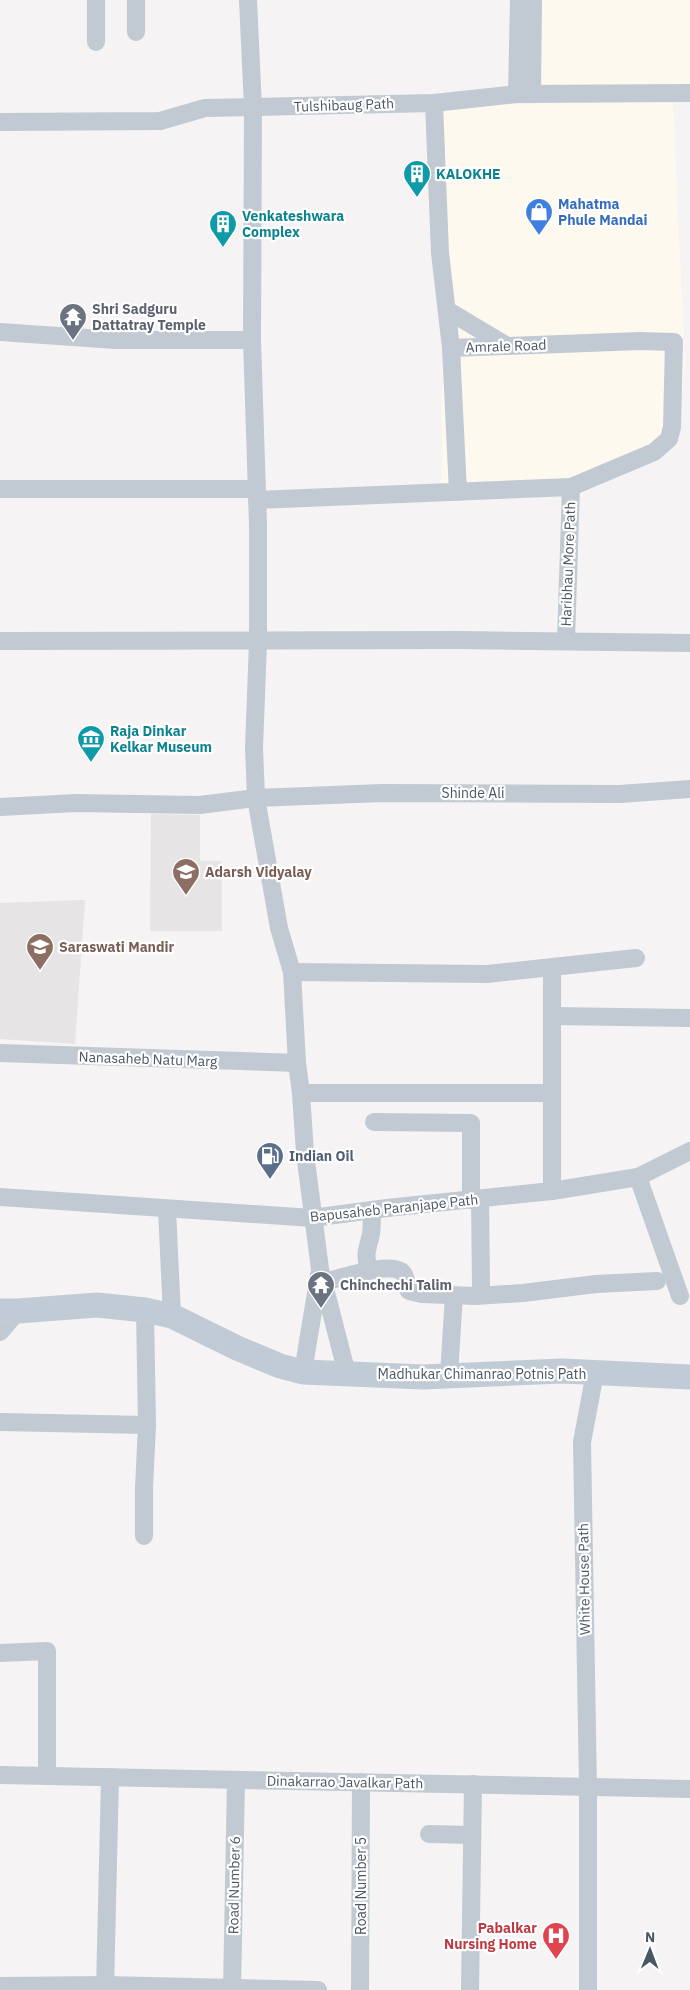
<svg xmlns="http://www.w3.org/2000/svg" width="690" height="1990" font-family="'IBM Plex Sans',sans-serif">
  <rect width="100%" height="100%" fill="#f5f3f3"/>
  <!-- commercial -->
  <g fill="#fdf9ef">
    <path d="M538,0H690V90L537,87Z"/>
    <path d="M673,101L685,367L676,448L615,478L441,498L443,349L428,106Z"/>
  </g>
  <!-- education -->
  <g fill="#e6e4e5">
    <path d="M151,814L200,815V861H222V931H150Z"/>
    <path d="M85,900L75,1044L0,1039V903Z"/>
  </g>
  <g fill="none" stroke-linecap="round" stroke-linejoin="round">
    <!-- street -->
    <g stroke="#c1cad2" stroke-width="18">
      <path d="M248,0L253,108L252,340L258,524V642L254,748L256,798L279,928L292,972L297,1063L301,1093L305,1153L320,1269L347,1374"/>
      <path d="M136,32V0"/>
      <path d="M96,42V0"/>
      <path d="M517,94L519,0"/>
      <path d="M532,94L533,0"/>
      <path d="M434,103L440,253L451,348"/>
      <path d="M0,122L160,121L205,108L434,103L517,94L690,93"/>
      <path d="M447,310L507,346"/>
      <path d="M0,332L116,340H252"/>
      <path d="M0,489H256"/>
      <path d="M257,500L571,487L654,452L669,439L672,427L674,342L640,341L451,348L458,492"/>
      <path d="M0,641L459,640L690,643"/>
      <path d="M566,641L571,487"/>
      <path d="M0,807L76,803L200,805L256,798L382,793L620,794L690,789"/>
      <path d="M292,972L487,974L636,958"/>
      <path d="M552,1016L690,1018"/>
      <path d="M0,1053L297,1063"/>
      <path d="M301,1093H552"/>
      <path d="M374,1122L471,1123V1200"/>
      <path d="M638,1177L680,1296"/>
      <path d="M552,1191V968"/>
      <path d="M0,1197L312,1218L387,1208L552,1191L638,1177L690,1151"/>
      <path d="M480,1199L481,1287"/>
      <path d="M167,1209L172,1316"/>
      <path d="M370,1270C363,1256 368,1248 371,1234C372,1226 372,1218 372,1210"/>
      <path d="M323,1282C339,1279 392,1260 403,1273C407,1278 406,1286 409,1291L422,1294L476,1296L523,1293L596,1284L657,1281"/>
      <path d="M0,1332L18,1311"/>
      <path d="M303,1372L319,1275"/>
      <path d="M449,1375L454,1295"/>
      <path d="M0,1422L147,1425"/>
      <path d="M144,1536V1488L147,1425L145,1310"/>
      <path d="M0,1653L47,1651V1776"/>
      <path d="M0,1775L690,1789"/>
      <path d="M429,1834L472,1835"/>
      <path d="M0,1986L106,1985L318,1990"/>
      <path d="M105,1990L110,1777"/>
      <path d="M232,1990L236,1780"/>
      <path d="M360,1990L361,1782"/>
      <path d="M470,1990L473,1784"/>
      <path d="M588,1990V1787L582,1442L595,1373"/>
    </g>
    <!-- secondary -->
    <path stroke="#c1cbd6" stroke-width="25" d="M0,1311H18L97,1305L145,1310L172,1316L237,1348L280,1366L303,1372L423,1377L562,1371L690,1377"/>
  </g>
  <!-- icons -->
  <defs>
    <symbol id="building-pin" viewBox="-11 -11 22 30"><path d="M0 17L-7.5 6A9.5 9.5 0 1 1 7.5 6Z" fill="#0f9aa8" stroke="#fff"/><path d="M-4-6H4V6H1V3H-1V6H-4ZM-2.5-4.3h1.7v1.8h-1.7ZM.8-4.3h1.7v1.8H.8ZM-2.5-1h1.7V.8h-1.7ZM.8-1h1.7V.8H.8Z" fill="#fff"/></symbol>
    <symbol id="shop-pin" viewBox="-11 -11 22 30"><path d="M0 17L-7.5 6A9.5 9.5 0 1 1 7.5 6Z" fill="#3f7fe0" stroke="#fff"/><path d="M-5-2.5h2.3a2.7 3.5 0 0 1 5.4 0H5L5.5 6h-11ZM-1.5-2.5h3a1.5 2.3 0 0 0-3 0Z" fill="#fff"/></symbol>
    <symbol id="temple-pin" viewBox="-11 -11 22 30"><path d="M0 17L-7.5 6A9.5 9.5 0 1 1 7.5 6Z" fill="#6b7280" stroke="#fff"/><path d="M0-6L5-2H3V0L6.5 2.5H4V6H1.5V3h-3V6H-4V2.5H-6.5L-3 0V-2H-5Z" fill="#fff"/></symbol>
    <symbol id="museum-pin" viewBox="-11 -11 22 30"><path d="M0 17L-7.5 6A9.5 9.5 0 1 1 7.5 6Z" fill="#0f9aa8" stroke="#fff"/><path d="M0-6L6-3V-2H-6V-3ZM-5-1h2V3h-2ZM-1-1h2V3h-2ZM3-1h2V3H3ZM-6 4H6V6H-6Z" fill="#fff"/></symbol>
    <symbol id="school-pin" viewBox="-11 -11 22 30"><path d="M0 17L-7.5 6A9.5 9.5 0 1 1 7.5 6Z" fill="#8d6e63" stroke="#fff"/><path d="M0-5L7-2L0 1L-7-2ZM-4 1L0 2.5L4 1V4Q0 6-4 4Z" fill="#fff"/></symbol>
    <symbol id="fuel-pin" viewBox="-11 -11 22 30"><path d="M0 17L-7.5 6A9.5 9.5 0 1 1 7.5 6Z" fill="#5c6f8a" stroke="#fff"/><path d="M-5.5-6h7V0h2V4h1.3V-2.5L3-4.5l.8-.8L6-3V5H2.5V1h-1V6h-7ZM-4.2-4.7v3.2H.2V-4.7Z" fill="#fff"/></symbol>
    <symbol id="hospital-pin" viewBox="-11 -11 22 30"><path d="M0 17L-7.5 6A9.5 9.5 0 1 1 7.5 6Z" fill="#e0444e" stroke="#fff"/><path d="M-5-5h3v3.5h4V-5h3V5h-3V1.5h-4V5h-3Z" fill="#fff"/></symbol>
  </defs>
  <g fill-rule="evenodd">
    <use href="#building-pin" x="401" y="158" width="32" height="43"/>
    <use href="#shop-pin" x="523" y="196" width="32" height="43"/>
    <use href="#building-pin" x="207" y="208" width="32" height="43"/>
    <use href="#temple-pin" x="57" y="301" width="32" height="43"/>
    <use href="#museum-pin" x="75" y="723" width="32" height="43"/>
    <use href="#school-pin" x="170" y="856" width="32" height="43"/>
    <use href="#school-pin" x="24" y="931" width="32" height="43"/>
    <use href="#fuel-pin" x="254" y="1140" width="32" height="43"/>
    <use href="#temple-pin" x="305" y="1269" width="32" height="43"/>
    <use href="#hospital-pin" x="540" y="1920" width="32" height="43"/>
  </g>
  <g text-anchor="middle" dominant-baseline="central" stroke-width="4.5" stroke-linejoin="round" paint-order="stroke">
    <!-- street labels -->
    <g font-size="14" fill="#4a5661" stroke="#fff">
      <text transform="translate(344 105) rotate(-2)">Tulshibaug Path</text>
      <text transform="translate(506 346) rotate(-2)">Amrale Road</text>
      <text transform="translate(568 564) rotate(-88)">Haribhau More Path</text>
      <text x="473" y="793">Shinde Ali</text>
      <text transform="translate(148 1059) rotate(2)">Nanasaheb Natu Marg</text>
      <text transform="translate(394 1208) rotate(-6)">Bapusaheb Paranjape Path</text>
      <text x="482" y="1374">Madhukar Chimanrao Potnis Path</text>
      <text transform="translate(584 1579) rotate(-91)">White House Path</text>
      <text transform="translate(345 1782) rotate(1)">Dinakarrao Javalkar Path</text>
      <text transform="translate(234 1885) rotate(-89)">Road Number 6</text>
      <text transform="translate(361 1886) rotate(-90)">Road Number 5</text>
    </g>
    <!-- culture labels -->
    <g font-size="14" font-weight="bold" fill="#0d838f" stroke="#fff" text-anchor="start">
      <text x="436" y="174">KALOKHE</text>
      <text x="242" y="216">Venkateshwara<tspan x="242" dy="16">Complex</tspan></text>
      <text x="110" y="731">Raja Dinkar<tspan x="110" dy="16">Kelkar Museum</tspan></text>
    </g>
    <!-- shop labels -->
    <g font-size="14" font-weight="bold" fill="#366cbe" stroke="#fff" text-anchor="start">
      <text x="558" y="204">Mahatma<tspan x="558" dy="16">Phule Mandai</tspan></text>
    </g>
    <!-- worship labels -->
    <g font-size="14" font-weight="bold" fill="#5b616d" stroke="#fff" text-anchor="start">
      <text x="92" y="309">Shri Sadguru<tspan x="92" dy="16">Dattatray Temple</tspan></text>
      <text x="340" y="1285">Chinchechi Talim</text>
    </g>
    <!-- education labels -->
    <g font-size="14" font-weight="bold" fill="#785e54" stroke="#fff" text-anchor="start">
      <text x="205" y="872">Adarsh Vidyalay</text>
      <text x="59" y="947">Saraswati Mandir</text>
    </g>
    <!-- service labels -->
    <g font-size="14" font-weight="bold" fill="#4e5e75" stroke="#fff" text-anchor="start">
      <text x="289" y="1156">Indian Oil</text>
    </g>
    <!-- health labels -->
    <g font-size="14" font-weight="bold" fill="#be3a42" stroke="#fff" text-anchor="end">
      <text x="537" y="1928">Pabalkar<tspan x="537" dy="16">Nursing Home</tspan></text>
    </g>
  </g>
  <!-- north arrow -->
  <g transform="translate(650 1950) rotate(1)" stroke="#ffffff" stroke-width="4" paint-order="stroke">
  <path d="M0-4L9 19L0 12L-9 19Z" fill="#4a5661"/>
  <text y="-8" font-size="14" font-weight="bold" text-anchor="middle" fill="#4a5661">N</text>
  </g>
</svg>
